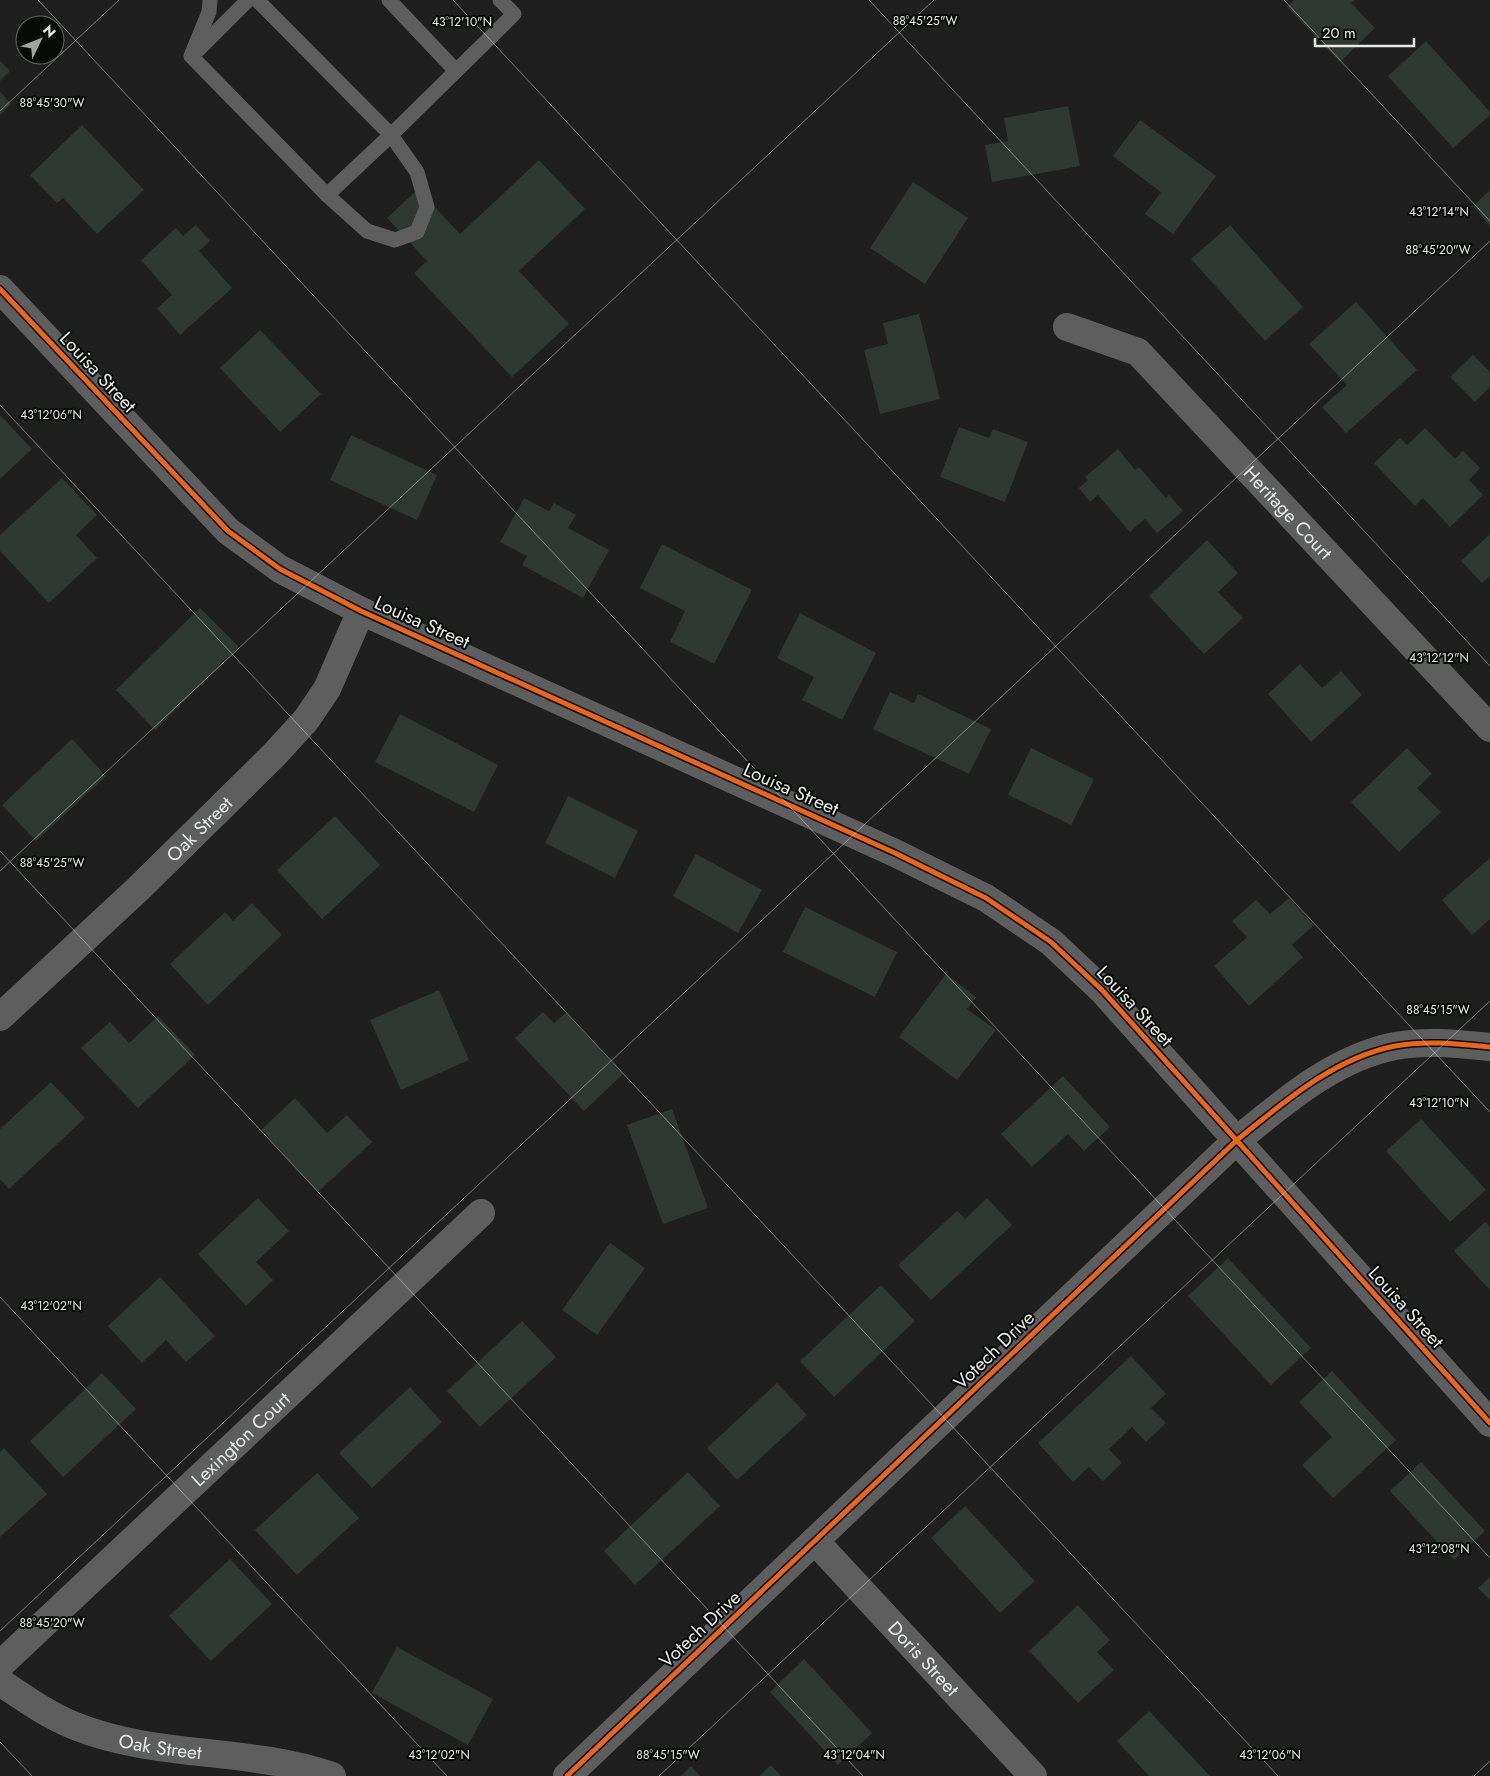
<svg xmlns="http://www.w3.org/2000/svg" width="1490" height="1776" font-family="Jost,sans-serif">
  <rect width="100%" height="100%" fill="#1e1f1e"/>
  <!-- building -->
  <g fill="#303833">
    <path d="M1294,0H1355L1351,3L1375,28L1340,62L1287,7Z"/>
    <path d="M1426,41L1490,112V115L1453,148L1388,76Z"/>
    <path d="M0,61L10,71L0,81Z"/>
    <path d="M0,92L11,104L0,115Z"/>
    <path d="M1068,106L1080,166L992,182L985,145L1008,141L1004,118Z"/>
    <path d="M1140,120L1216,176L1173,234L1145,214L1161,192L1113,156Z"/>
    <path d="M82,125L144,190L97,234L63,198L57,203L30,175Z"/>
    <path d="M539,160L585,209L519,271L569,324L512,377L414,273L427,261L387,218L418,189L460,234Z"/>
    <path d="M913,182L968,218L925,284L870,248Z"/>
    <path d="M1490,190V226L1473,206Z"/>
    <path d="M196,225L210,241L199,251L232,288L180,335L157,308L172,295L141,260L176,228L183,236Z"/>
    <path d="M1230,225L1303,307L1265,341L1191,259Z"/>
    <path d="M1356,302L1417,370L1346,433L1322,407L1347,385L1309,344Z"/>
    <path d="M919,314L940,399L880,414L864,350L888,344L883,323Z"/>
    <path d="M260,330L321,394L280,432L220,368Z"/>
    <path d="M1473,355L1490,372V387L1475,402L1450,377Z"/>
    <path d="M0,415L32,449L0,479Z"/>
    <path d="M959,427L989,438L993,429L1028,442L1005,502L940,477Z"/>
    <path d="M1425,428L1455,459L1463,451L1480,468L1469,480L1483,495L1450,527L1423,498L1415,506L1374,463L1400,438L1407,445Z"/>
    <path d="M351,435L437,475L417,520L330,480Z"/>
    <path d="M1118,449L1135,470L1139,467L1166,498L1169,495L1183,511L1157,533L1145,519L1130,532L1098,495L1090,502L1079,488L1088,480L1085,477Z"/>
    <path d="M62,478L97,515L76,535L97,558L49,603L0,551V535Z"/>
    <path d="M524,498L549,511L554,503L576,515L568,528L609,550L583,598L522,565L527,556L500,542Z"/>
    <path d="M1490,534V576L1482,583L1461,561Z"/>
    <path d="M1207,540L1238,573L1218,592L1243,618L1204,654L1149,596Z"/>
    <path d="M662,544L752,590L714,664L670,642L685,611L640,588Z"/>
    <path d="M200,608L239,647L155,730L116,690Z"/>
    <path d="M800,613L876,653L842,720L802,700L814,677L777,658Z"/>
    <path d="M1300,664L1322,688L1341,671L1362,695L1311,742L1268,694Z"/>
    <path d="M890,692L914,703L918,694L991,729L969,774L873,729Z"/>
    <path d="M400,714L498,765L474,812L375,762Z"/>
    <path d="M72,739L106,776L36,841L2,805Z"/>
    <path d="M1031,748L1094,779L1071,825L1008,795Z"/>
    <path d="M1407,748L1432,774L1417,788L1441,812L1399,852L1351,802Z"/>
    <path d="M568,796L638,831L615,878L545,843Z"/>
    <path d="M335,816L380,865L322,919L277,870Z"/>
    <path d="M696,854L762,890L738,933L673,896Z"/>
    <path d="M1490,858V919L1472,935L1442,900Z"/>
    <path d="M1289,898L1314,925L1292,945L1303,957L1249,1006L1214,966L1247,937L1232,921L1256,900L1270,914Z"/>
    <path d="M252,903L282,935L208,1005L170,964L225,912L233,921Z"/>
    <path d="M805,907L897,952L875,997L783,952Z"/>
    <path d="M946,974L976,997L967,1009L996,1030L957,1080L899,1037Z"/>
    <path d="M439,990L469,1060L401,1090L370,1020Z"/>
    <path d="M543,1012L554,1023L566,1013L623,1074L584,1111L515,1038Z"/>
    <path d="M158,1016L195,1055L138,1108L81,1048L110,1022L129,1043Z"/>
    <path d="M1063,1076L1110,1127L1084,1151L1068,1134L1032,1167L1001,1134Z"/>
    <path d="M51,1082L85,1118L9,1189L0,1179V1129Z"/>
    <path d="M295,1098L327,1133L347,1115L372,1142L318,1192L261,1130Z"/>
    <path d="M672,1109L708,1208L663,1224L627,1125Z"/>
    <path d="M1421,1119L1486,1190L1450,1222L1386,1151Z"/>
    <path d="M258,1198L289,1231L256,1262L273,1280L246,1306L198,1254Z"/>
    <path d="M987,1198L1012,1225L931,1300L898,1265L957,1211L965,1219Z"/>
    <path d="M1485,1222L1490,1227V1290L1454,1251Z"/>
    <path d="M610,1243L645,1268L597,1335L562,1310Z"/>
    <path d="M1228,1258L1311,1348L1271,1385L1188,1296Z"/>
    <path d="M160,1277L215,1336L186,1362L166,1340L142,1363L108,1326Z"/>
    <path d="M881,1285L915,1321L834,1397L800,1361Z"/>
    <path d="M522,1321L556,1357L480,1427L447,1391Z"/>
    <path d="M1131,1356L1166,1394L1151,1408L1166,1423L1146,1442L1132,1427L1109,1449L1122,1463L1103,1481L1089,1467L1073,1482L1038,1443Z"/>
    <path d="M1332,1371L1396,1440L1333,1498L1302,1465L1332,1437L1299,1402Z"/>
    <path d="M102,1373L136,1409L63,1477L30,1441Z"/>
    <path d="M777,1383L807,1415L737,1480L707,1448Z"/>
    <path d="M410,1387L442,1422L372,1488L339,1453Z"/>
    <path d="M4,1448L47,1494L0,1537V1452Z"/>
    <path d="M1421,1462L1485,1531L1454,1560L1390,1491Z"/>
    <path d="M688,1472L720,1506L635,1585L604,1551Z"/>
    <path d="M317,1473L359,1518L297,1575L255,1530Z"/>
    <path d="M965,1506L1035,1581L1000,1613L931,1538Z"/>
    <path d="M230,1559L272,1604L211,1661L169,1616Z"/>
    <path d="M1490,1577V1600L1478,1588Z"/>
    <path d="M1078,1605L1110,1640L1097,1652L1114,1670L1078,1703L1029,1651Z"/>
    <path d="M397,1647L493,1699L468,1745L372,1693Z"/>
    <path d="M804,1659L872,1733L838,1765L770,1692Z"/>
    <path d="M1149,1711L1210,1776H1149L1117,1741Z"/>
    <path d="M771,1765L781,1776H759Z"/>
    <path d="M691,1766L700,1776H681Z"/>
  </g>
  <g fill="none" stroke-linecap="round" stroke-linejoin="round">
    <!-- lane -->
    <g stroke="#5d5e5d" stroke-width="15">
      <path d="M210,0L209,12L191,56L327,195L367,231L395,240L417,232L427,207L417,172L391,135L514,14L500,0"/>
      <path d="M257,0L391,135L327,195"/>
      <path d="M389,0L456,71"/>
      <path d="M196,52L248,0"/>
    </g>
    <!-- street -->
    <g stroke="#5d5e5d" stroke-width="28">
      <path d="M0,289L228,531L280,569L361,611L895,853L986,898L1051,942L1102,990L1490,1423"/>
      <path id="s1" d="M1067,327L1138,352L1490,728"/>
      <path id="s2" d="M0,1017L138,889L274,755L306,720L327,689L361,611"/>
      <path id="s3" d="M815,1541L1033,1776"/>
      <path id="s4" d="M0,1665L481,1213"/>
      <path id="s5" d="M0,1682C24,1698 48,1715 75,1726C157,1759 249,1747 332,1776"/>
      <path d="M567,1776L1237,1140C1284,1102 1334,1058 1395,1046C1427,1040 1459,1044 1490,1047"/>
    </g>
    <defs>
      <g id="cycleway">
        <path d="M0,289L228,531L280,569L361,611L895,853L986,898L1051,942L1102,990L1490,1423"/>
        <path d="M567,1776L1237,1140C1284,1102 1334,1058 1395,1046C1427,1040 1459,1044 1490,1047"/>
      </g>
    </defs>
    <!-- cycleway casing -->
    <use href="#cycleway" stroke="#080a08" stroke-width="8"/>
    <!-- cycleway -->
    <use href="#cycleway" stroke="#eb651d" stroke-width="5"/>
  </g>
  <!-- ticks -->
  <path fill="none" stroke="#e8ebe9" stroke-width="1" stroke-opacity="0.45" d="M38,0L1490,1558M453,0L1490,1112M869,0L1490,666M1284,0L1490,221M0,111L119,0M0,405L1278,1776M0,851L863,1776M0,871L934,0M0,1297L447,1776M0,1631L1490,241M0,1742L32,1776M659,1776L1490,1001M1474,1776L1490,1761"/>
  <g text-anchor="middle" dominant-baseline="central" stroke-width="4" stroke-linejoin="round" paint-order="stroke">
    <!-- street labels -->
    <g font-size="19" fill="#e8ebe9" stroke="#080a08">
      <text transform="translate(98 372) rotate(47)">Louisa Street</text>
      <text stroke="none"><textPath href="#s1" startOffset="295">Heritage Court</textPath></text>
      <text transform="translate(422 622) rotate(24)">Louisa Street</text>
      <text transform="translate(791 789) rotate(24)">Louisa Street</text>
      <text stroke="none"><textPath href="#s2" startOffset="274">Oak Street</textPath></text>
      <text transform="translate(1135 1006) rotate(47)">Louisa Street</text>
      <text transform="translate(1406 1307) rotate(48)">Louisa Street</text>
      <text transform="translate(994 1350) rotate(-44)">Votech Drive</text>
      <text stroke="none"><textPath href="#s4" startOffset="330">Lexington Court</textPath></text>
      <text transform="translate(700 1629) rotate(-43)">Votech Drive</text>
      <text stroke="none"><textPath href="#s3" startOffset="160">Doris Street</textPath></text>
      <text stroke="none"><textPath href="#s5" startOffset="175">Oak Street</textPath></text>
    </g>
  </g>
  <g font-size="12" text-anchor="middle" fill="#e8ebe9" stroke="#080a08" stroke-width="4" stroke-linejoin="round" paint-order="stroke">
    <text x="925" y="25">88°45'25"W</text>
    <text x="462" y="26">43°12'10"N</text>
    <text x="52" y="107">88°45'30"W</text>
    <text x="1439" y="216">43°12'14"N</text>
    <text x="1438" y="254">88°45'20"W</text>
    <text x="51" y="419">43°12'06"N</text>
    <text x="1439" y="662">43°12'12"N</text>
    <text x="52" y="867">88°45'25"W</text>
    <text x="1438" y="1014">88°45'15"W</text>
    <text x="1439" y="1107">43°12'10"N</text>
    <text x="51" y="1310">43°12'02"N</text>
    <text x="1439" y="1553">43°12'08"N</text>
    <text x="52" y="1627">88°45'20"W</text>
    <text x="439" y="1759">43°12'02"N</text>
    <text x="854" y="1759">43°12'04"N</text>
    <text x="1270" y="1759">43°12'06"N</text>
    <text x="668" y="1759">88°45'15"W</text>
  </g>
  <!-- north arrow -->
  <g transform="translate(40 40) rotate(47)"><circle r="24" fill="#080a08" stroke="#626462"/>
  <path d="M0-4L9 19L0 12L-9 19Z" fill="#a1a4a2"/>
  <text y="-8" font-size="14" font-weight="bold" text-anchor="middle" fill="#e8ebe9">N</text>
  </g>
  <!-- scale -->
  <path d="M1315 38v8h99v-8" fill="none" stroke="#e8ebe9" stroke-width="2.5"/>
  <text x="1322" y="38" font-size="15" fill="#e8ebe9" stroke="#080a08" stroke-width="4" paint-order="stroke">20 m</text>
</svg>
